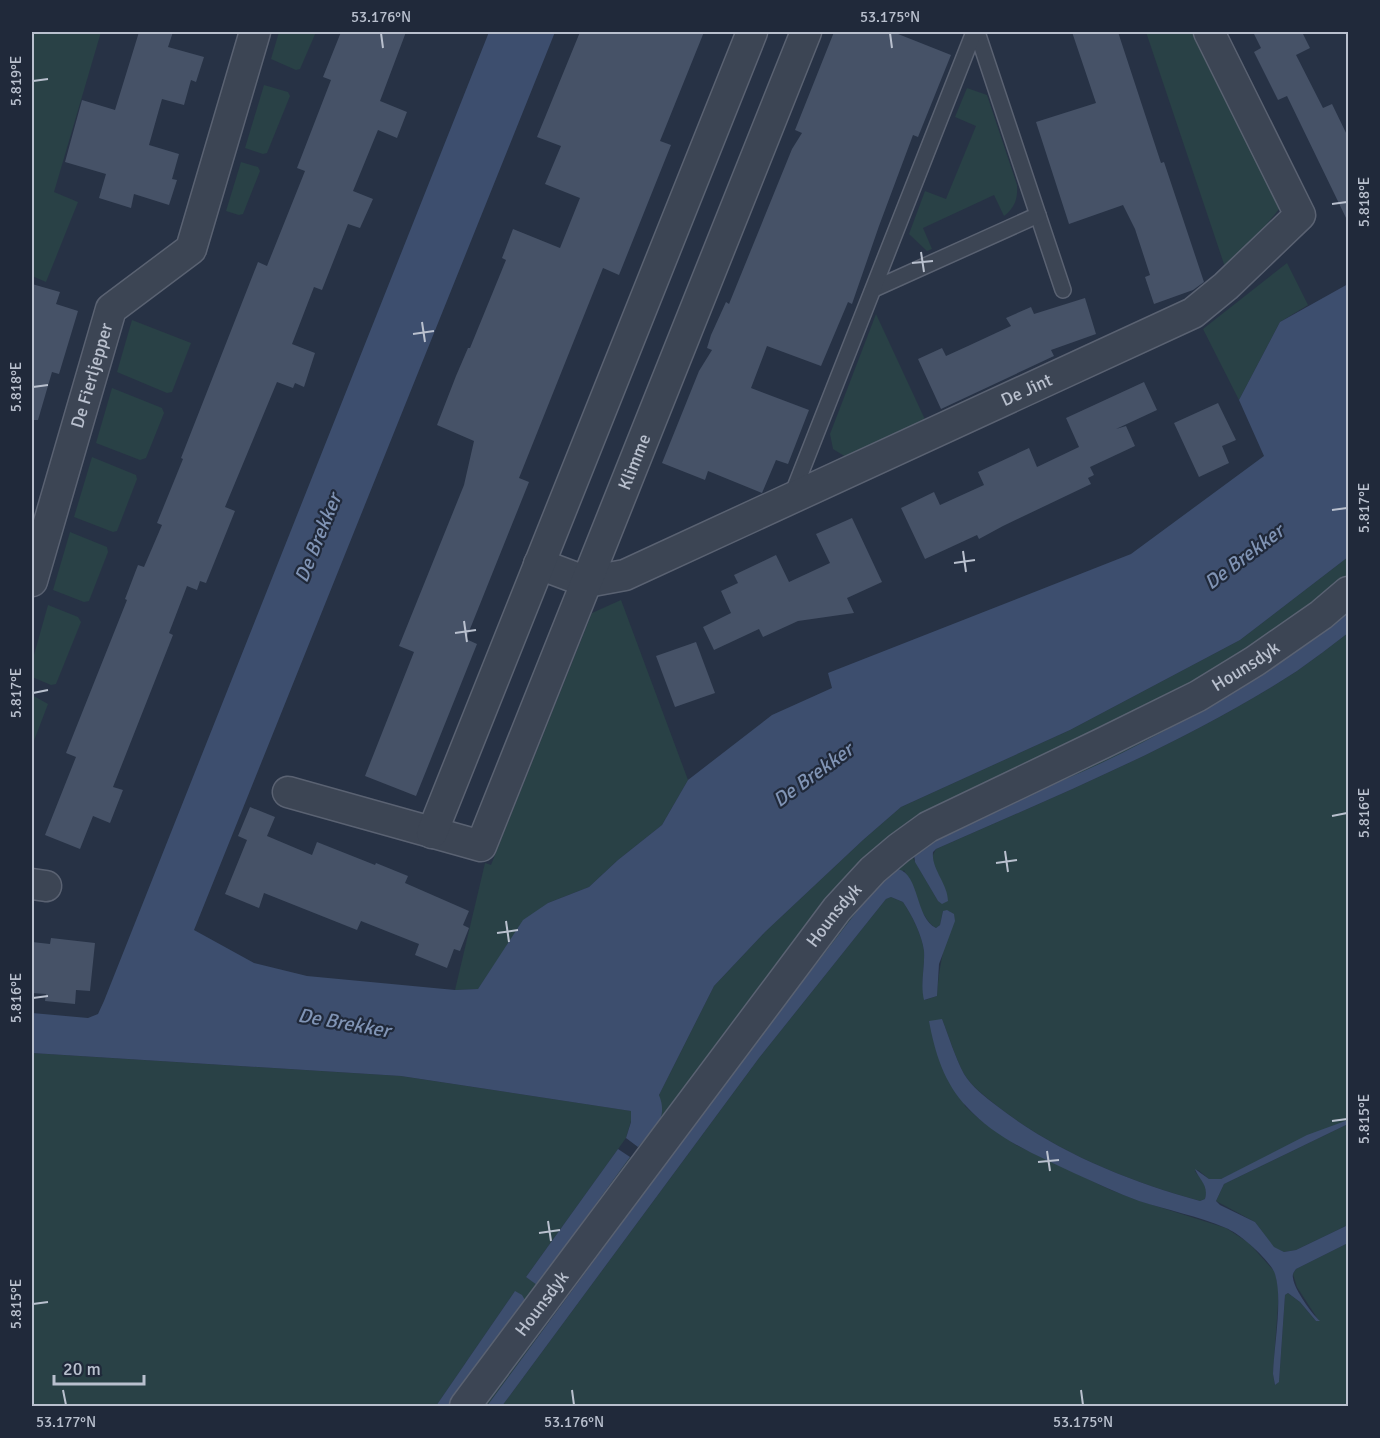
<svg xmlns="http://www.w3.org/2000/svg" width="1380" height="1438" font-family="Signika,sans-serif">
  <rect width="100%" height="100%" fill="#273245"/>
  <!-- green -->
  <g fill="#294146">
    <path d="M32,32H101L54,192L78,202L46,282L32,276Z"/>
    <path d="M279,32H316L300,69L296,70L271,59Z"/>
    <path d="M1146,32H1192L1280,208L1227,273Z"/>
    <path d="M264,85L288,92L290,96L267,153L263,154L245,148Z"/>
    <path d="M967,88L987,95L1017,185C1018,198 1015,208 1004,216L994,195L923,228L932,249L927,251L909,234L925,191L946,199L976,126L955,117Z"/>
    <path d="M241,162L258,167L260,171L243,214L239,215L226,211Z"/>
    <path d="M1287,263L1308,305L1280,322L1239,400L1203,329Z"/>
    <path d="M876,314L928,426L846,457L833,449L830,434Z"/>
    <path d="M132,320L191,343L172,392L167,393L117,372Z"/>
    <path d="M112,388L162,408L164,413L146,458L140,460L96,443Z"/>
    <path d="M92,457L136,475L137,479L117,531L113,532L74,517Z"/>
    <path d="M70,532L107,547L108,552L89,601L84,602L53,590Z"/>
    <path d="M1348,557V585L1254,656L925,823L644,1151L638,1147L660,1121L659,1095L714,986L765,932L863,840L901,807L1070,730L1240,640Z"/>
    <path d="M621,600L688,780L662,825L618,860L589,887L548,903L499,958L478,989L455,990L485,863L491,865L592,613Z"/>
    <path d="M48,605L78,617L81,622L56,684L51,685L32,677V662Z"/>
    <path d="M1346,613C1311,640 1276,667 1238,690C1134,753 1022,803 913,858L938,901L932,857L936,849C1058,795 1184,744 1297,671C1314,659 1331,646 1348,633V1120L1221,1179H1209L1198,1170L1195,1171C1202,1181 1209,1187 1205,1199L1200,1201C1128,1181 1056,1152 997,1106C986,1097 972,1087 964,1074C955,1057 949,1037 942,1019L965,1106L978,1118L1016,1145L1111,1190L1137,1200L1226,1228L1249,1243L1275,1272L1279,1291L1273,1374L1275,1385L1279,1381L1285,1295L1288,1293L1300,1302L1316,1321H1319L1297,1287L1293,1274L1296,1269L1348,1243V1406H502L759,1058L886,899L891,897L903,902C912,915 922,935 924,951C925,970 920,979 925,1000L937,996C938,967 947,940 950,911H943L940,925L936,928C922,921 911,885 904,870L745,1056L487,1406H472L887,863Z"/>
    <path d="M32,695L48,704L32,746Z"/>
    <path d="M32,1053L401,1076L632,1111L631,1121L626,1138L526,1277L537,1284L630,1157L633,1160L474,1388L515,1291L436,1406H32Z"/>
    <path d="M1348,1124V1225L1296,1250L1284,1252L1274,1248L1255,1222L1216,1201L1224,1184Z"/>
  </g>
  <!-- water -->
  <g fill="#3d4e6e">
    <path d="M489,32H555L194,930L254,963L307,976L455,990L478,989L523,920L548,903L589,887L618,860L662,825L688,780L772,715L832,688L828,673L1131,554L1264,456L1239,400L1280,322L1348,284V557L1240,640L1070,730L901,807L863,840L765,932L714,986L659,1095C669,1120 653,1129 638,1147L626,1138L631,1122V1111L401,1076L32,1053V1013L88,1018L98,1014L104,1001Z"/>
    <path d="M1348,611V633C1331,646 1314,659 1297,671C1184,744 1058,795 936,849L933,852C931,869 948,884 948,901L942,904L938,901L915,862L914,854C978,811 1053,788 1122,753C1203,713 1277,665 1348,611Z"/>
    <path d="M898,869C920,875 915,918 936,928L940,925L943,911L947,910L954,914L955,921L939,964L937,996L924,1000C920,983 925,968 924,951C922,935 912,915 903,902L891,897L886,899L759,1058L502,1406H487L745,1056L885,875L892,870Z"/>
    <path d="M942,1019C949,1037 955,1057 964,1074C972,1087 985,1097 997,1106C1056,1152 1128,1181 1200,1201L1205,1199C1209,1185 1199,1180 1195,1169L1209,1179H1221L1307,1135L1348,1120V1124L1224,1184L1216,1201L1220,1205L1255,1222L1274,1247L1284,1252L1296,1250L1348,1225V1243L1296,1269C1294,1272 1292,1274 1293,1278C1294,1289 1312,1314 1320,1321H1316L1300,1302L1288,1293L1285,1295L1279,1382L1275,1385L1273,1374C1274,1345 1283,1300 1275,1274C1271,1261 1239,1233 1226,1228C1198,1216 1167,1210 1139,1201C1117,1193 1097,1183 1076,1174C1038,1156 996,1139 967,1107C944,1083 935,1053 929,1021Z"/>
    <path d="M618,1149L630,1157L537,1285L526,1277Z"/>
    <path d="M515,1291L522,1295L525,1300L521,1308L452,1406H436Z"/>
  </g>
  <!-- building -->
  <g fill="#465267">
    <path d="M139,32H173L168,47L204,57L196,82L191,80L184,105L162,99L149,145L179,154L172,179L177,180L169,205L134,194L131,208L99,198L106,174L65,162L82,100L115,110Z"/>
    <path d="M341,32H406L380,101L407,112L397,138L378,130L353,191L373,199L360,228L348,224L322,290L314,287L292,344L315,353L304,387L295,383L293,388L277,382L225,507L235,511L206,583L200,581L197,590L187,586L169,633L173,635L113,787L123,790L110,823L93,816L80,849L45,835L76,757L66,753L127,600L125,599L138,565L144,567L162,525L157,523L183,459L181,458L258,262L267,266L305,171L297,168L331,80L323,77Z"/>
    <path d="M580,32H704L660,141L671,145L619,275L603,268L519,478L529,482L466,639L477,644L416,796L365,776L414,652L399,646L464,485L474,441L437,425L456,376L468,348H470L506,260L502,258L513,229L560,248L580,198L545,184L561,146L537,137Z"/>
    <path d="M834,32H893L951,55L918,137L913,135L879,226L852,304L848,302L821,366L767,346L751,388L809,410L788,464L776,460L762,493L708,471L705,480L662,463L699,371L712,350L707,348L711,335L726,302L729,304L792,149L802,133L795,130Z"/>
    <path d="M1072,32H1118L1161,163L1164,162L1204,282L1193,290L1154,304L1145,277L1150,275L1135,229L1123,205L1069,224L1036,122L1096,103Z"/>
    <path d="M1253,32H1302L1310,48L1296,55L1323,108L1332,104L1348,137V222L1287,96L1278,100L1254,52L1261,48Z"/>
    <path d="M32,284L60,292L56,304L78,311L59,374L52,372L38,420H32Z"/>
    <path d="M1085,298L1096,334L1051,350L1054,356L941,409L918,359L942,348L946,356L968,346L1011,326L1006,318L1031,307L1034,314Z"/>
    <path d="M1144,382L1157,410L1116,429L1126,426L1135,446L1090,467L1094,475L1088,478L1091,484L1003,526L979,539L977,535L925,559L901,508L934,492L940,505L984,485L978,472L1029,448L1037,467L1079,447L1066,418Z"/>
    <path d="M1218,403L1236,440L1222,446L1229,463L1199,477L1174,423Z"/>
    <path d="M852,518L882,582L847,598L854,613L798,621L763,637L759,629L714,650L703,627L731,613L721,591L738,583L734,575L776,555L789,582L830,563L816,534Z"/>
    <path d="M696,642L715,693L675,707L656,656Z"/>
    <path d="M250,807L275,817L267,836L312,855L317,842L375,865L376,863L408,876L405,883L469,911L463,925L469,928L460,951L454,949L447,968L415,955L419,944L361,921L357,930L264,893L259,908L225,894L247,840L238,836Z"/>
    <path d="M51,938L95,943L90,991L76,990L75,1004L45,1001L46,994L32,993V942L50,944Z"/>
  </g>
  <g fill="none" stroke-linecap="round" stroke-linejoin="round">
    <defs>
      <g id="lane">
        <path d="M1038,215L1063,290"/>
        <path d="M874,289L1038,215L977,32"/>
        <path d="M792,495L974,32"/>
      </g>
      <g id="street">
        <path id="s1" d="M539,564L587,582L625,575L1193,313L1226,286L1300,215L1209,32"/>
        <path id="s2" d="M32,581L111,309L191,249L255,32"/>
        <path id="s3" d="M288,792L481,846L806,32"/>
        <path d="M432,833L752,32"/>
        <path d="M32,884L46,886"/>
        <path id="s4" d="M465,1406L837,909L873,870L899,848L928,827L1103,743L1198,696L1255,661L1321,615L1348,592"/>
      </g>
    </defs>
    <!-- lane casing -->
    <use href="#lane" stroke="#5a6272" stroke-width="18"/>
    <!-- street casing -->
    <use href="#street" stroke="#5a6272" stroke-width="33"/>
    <!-- lane -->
    <use href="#lane" stroke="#3c4554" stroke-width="15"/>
    <!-- street -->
    <use href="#street" stroke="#3c4554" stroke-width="30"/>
  </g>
  <!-- ticks -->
  <path fill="none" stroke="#b9c0ce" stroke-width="2" d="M381,33L383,48M890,33L892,48M33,81L48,79M1332,204L1347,202M921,252L924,272M912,263L933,261M422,322L425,342M413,334L434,331M33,387L48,385M1332,510L1347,508M963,551L966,572M954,563L975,560M464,621L467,642M455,633L476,630M33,693L48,690M1332,816L1347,813M1005,851L1008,872M996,863L1017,860M506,921L509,942M497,933L518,930M33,998L48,996M1332,1121L1347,1119M1047,1151L1050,1171M1038,1162L1059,1160M548,1221L551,1241M539,1233L560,1230M33,1304L48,1302M63,1390L66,1405M572,1390L574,1405M1081,1390L1083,1405"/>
  <g text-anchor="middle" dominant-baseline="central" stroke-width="4.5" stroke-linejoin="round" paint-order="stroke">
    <!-- street labels -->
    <g font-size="18" fill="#b9c0ce" stroke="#20293a">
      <text stroke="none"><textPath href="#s2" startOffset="214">De Fierljepper</textPath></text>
      <text stroke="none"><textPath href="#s1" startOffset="532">De Jint</textPath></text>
      <text stroke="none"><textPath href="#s3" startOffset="614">Klimme</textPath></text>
      <text stroke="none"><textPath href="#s4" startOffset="1100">Hounsdyk</textPath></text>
      <text stroke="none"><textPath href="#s4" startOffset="614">Hounsdyk</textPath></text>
      <text stroke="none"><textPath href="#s4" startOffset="128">Hounsdyk</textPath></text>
    </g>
    <!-- water labels -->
    <g font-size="20" font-style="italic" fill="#8094b5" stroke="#20293a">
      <text transform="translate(318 538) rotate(-68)">De Brekker</text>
      <text transform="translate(1244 557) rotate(-37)">De Brekker</text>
      <text transform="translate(813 775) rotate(-36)">De Brekker</text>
      <text transform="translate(344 1023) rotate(10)">De Brekker</text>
    </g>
  </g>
  <!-- border -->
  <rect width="1380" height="1438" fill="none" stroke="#20293a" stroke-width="66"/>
  <!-- scale -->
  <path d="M54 1375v9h90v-9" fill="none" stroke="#b9c0ce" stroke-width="3"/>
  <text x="63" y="1375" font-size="18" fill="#b9c0ce" stroke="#20293a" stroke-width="4.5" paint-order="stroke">20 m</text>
  <rect x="33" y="33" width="1314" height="1372" fill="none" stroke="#b9c0ce" stroke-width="2"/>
  <g font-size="15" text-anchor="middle" fill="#b9c0ce">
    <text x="381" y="22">53.176°N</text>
    <text x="890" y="22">53.175°N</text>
    <text transform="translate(16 81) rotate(-90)" y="5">5.819°E</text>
    <text transform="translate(1364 202) rotate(-90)" y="5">5.818°E</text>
    <text transform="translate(16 387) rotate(-90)" y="5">5.818°E</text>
    <text transform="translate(1364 508) rotate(-90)" y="5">5.817°E</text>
    <text transform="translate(16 693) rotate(-90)" y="5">5.817°E</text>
    <text transform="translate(1364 813) rotate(-90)" y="5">5.816°E</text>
    <text transform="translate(16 998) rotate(-90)" y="5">5.816°E</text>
    <text transform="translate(1364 1119) rotate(-90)" y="5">5.815°E</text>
    <text transform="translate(16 1304) rotate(-90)" y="5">5.815°E</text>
    <text x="66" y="1427">53.177°N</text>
    <text x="574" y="1427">53.176°N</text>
    <text x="1083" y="1427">53.175°N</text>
  </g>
</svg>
